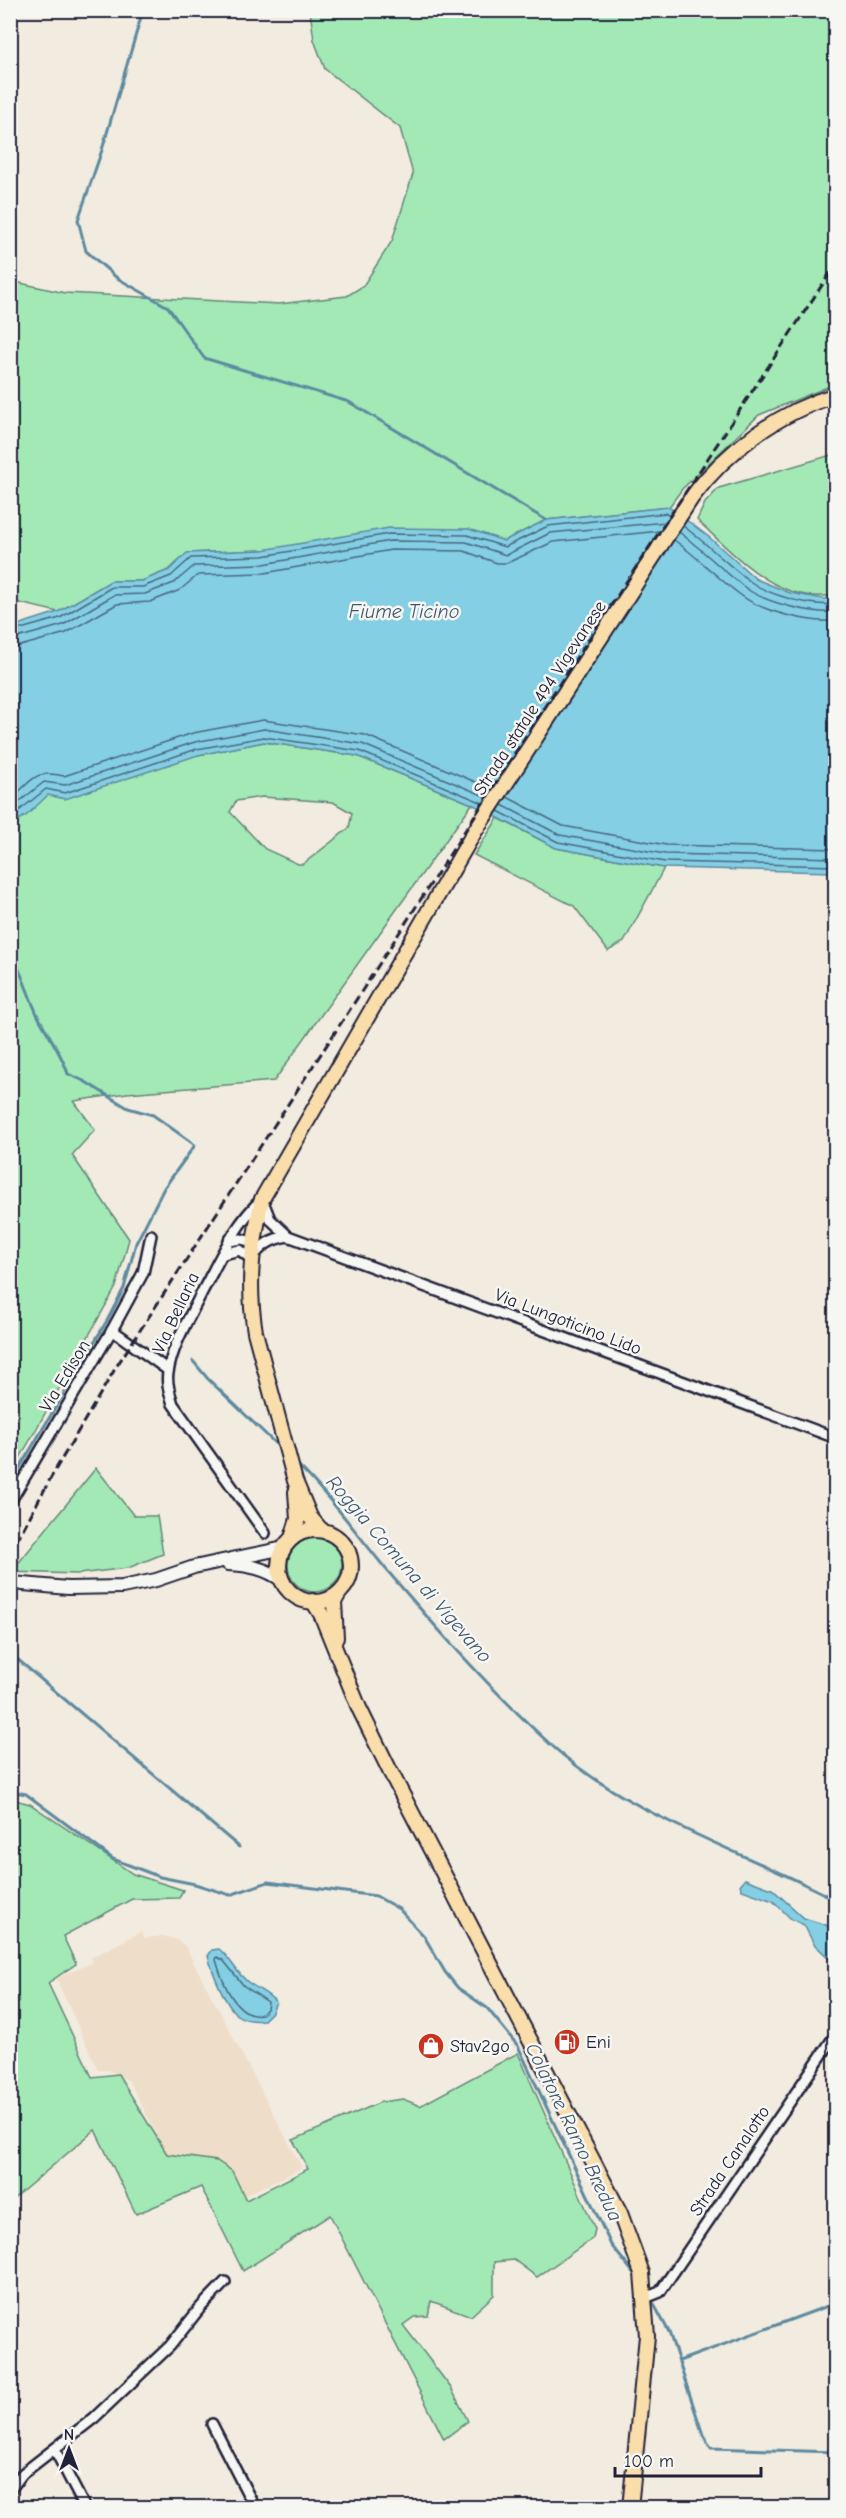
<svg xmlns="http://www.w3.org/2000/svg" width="846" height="2518" font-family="'Comic Neue',sans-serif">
  <rect width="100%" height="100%" fill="#f2ebdf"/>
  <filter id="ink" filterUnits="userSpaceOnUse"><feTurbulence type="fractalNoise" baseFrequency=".0167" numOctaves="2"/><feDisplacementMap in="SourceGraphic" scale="12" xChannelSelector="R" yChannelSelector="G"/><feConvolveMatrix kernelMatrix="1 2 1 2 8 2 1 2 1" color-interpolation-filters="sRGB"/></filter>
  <g filter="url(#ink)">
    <!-- built -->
    <path fill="#eedec9" d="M141,1932L145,1938L163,1936L175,1939L185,1946L302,2168L244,2196L232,2171L217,2161L167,2154L129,2081L108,2070H98L56,1978L92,1963L90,1958Z"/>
    <!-- green -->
    <g fill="#a3e9b5" stroke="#628678" stroke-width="1.5" fill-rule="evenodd">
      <path d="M310,11H835V384L759,415L682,489L669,507L546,520L504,541L468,529L262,550L188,553L169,570L142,581H111L58,612L11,601V281L65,293L279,304L347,296L363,286L392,241L413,174L400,128L325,69L314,40Z"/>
      <path d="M835,454V595C778,605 735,555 697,520L705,503L719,488Z"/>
      <path d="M264,742L357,756L472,804L274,1081L127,1093L74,1101L95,1130L72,1155L129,1239L116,1287L11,1474V761L198,755ZM262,797L333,802L352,813L349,828L303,864H298L265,849L230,812L236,801Z"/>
      <path d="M498,818L556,848L664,868L624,942L608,951L574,906L474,855Z"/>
      <path d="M96,1468L134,1516H157L163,1554L128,1568L78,1574L11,1572Z"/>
      <circle cx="315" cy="1565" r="27"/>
      <path d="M11,1799L30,1804L133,1874L183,1890L179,1898L132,1899L63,1936L76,1964L48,1983L92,2077L118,2074L167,2154L217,2161L232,2171L246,2200L308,2169L293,2140L381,2102L403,2099L420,2106L518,2053L595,2229L593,2238L537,2277L514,2260L494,2262V2295L471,2316L431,2301L428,2316L414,2317L403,2325L451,2388L468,2421L444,2439L330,2215L243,2271L201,2187L136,2214L95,2130L11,2201Z"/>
    </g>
    <!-- water -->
    <g fill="#84cfe4" stroke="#5d8aa0" stroke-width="1.5">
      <path d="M669,507L709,537L756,579L790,593L824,599L835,598V872L664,868L556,848L472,804L357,756L264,742L198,755L65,799L48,795L27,815L11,825V627L58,612L111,581H142L169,570L187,553L263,550L389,528L469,529L504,541L546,520Z"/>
      <path d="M745,1879L772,1889L804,1918L826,1925L835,1931V1964L814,1944L804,1925L791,1919L773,1901L742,1890L740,1885Z"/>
      <path d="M219,1949C231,1958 236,1973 248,1982C257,1989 267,1992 276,2002L272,2012L264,2020C255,2021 245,2021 237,2015C225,2005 212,1971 208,1956L212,1950Z"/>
    </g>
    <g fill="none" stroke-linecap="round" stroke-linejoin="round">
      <!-- shore -->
      <g stroke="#49677f" stroke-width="1.5">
        <path d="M683,526C707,543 727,565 751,582C770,596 812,607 836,604"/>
        <path d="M679,532C703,550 723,571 747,589C767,603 811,614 836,612"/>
        <path d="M674,540C698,557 718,579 742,596C763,612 810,623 836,621"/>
        <path d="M10,632L60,618L112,587H143L171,576L191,558L263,556L389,534L467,535L505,547L548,526L666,513L670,516"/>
        <path d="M10,640L63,625L114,595L145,594L174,583L194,566L264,564L390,541L466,542L506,555L550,533L666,522"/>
        <path d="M10,649L66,633L117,604L150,602L180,590L198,575L265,573L391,550L464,551L497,563H507L553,542L660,531"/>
        <path d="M507,797L563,826L666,845L836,849"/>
        <path d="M10,799C34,781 31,769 64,776L193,733L263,720L365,735L492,789"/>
        <path d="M502,805L560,835L665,854L836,858"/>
        <path d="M10,809L44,782L65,785L195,742L264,729L362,744L487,797"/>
        <path d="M498,811L558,842L665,862L836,866"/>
        <path d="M10,818L46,789L65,793L197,749L264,737L359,751L483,803"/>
        <path d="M217,1957L223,1960L244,1986L268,2002L267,2009L262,2014C236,2019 222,1981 216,1960Z"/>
      </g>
      <!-- stream -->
      <g stroke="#5d8aa0" stroke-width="3">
        <path d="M143,10L102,150L78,220L86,251L117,278L168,307L204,358L349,402L546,520"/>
        <path d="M10,951C22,972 28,995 38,1016C48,1035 62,1054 68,1074L84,1081L128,1108L153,1115L195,1145L164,1188L136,1243L124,1288L108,1319L10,1484"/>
        <path d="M193,1361L208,1379L281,1449"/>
        <path d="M297,1464C329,1495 356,1533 385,1568C437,1629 490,1689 550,1744C632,1818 740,1849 836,1900"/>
        <path d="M10,1653L239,1847"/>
        <path d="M10,1791L26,1794L113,1859L160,1877L195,1884L230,1895L268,1882L376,1896L399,1909L424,1936L445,1972L458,1988L487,2008L518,2046L611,2245L636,2276"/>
        <path d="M651,2299L669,2332L703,2435L711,2448L836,2452"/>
        <path d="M679,2361L836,2303"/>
      </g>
      <defs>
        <g id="street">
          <path d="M229,1241L241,1239L249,1241L253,1247"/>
          <path d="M223,1254L240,1250L251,1259C262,1245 270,1239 288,1236"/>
          <path d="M112,1330L143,1273L151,1235"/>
          <path d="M10,1502L112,1330L168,1370"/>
          <path d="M265,1533L173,1404C170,1394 166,1383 168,1373C172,1345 190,1317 202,1292C220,1259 234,1225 262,1199L270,1219L288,1236L836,1438"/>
          <path d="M645,2298L660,2292L836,2034"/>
          <path d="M212,2424L255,2508"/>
          <path d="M55,2450L85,2508"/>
          <path d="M10,2490L22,2474L94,2418L170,2346L200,2308L225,2282"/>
        </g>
        <g id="secondary">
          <path d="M228,1564C248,1565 266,1568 283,1581"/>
          <path d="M12,1583L68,1588L122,1587L156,1580L194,1567L284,1548"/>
        </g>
        <g id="primary">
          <path d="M321,1530L310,1517L295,1481L255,1332C247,1284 252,1246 262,1199L475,831L692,497C727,450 779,412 836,395"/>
          <circle cx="315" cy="1566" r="36"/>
          <path d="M292,1538L298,1519L296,1492"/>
          <path d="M313,1601L321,1614L359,1708L390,1771L620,2213L642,2273L647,2336L630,2508"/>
          <path d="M336,1638L334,1602L339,1593"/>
        </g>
      </defs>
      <!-- street casing -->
      <use href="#street" stroke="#22223b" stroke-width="14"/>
      <!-- secondary casing -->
      <use href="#secondary" stroke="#22223b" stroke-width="16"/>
      <!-- primary casing -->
      <use href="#primary" stroke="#22223b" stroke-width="18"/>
      <!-- street -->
      <use href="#street" stroke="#f6f6f2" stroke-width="9"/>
      <!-- secondary -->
      <use href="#secondary" stroke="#f6f6f2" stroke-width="12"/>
      <!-- primary -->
      <use href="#primary" stroke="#f9ddab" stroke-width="14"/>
      <!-- rail -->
      <path stroke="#22223b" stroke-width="3" stroke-dasharray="9 4.5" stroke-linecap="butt" d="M10,1553L54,1472L118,1364L347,1014L567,672L836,264"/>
    </g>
  </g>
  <!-- icons -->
  <defs>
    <symbol id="fuel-disc" viewBox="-11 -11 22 22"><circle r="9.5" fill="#c8321e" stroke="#f6f6f2"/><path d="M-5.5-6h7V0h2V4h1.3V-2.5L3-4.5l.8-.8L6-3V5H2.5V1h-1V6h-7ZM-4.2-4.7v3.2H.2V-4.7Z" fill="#fff"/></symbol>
    <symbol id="shop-disc" viewBox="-11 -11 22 22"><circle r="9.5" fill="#c8321e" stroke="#f6f6f2"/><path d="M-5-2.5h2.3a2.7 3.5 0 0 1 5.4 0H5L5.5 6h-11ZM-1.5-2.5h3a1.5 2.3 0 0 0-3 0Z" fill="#fff"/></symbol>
  </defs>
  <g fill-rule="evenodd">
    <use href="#fuel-disc" x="552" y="2027" width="30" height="30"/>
    <use href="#shop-disc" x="416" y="2031" width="30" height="30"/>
  </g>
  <g text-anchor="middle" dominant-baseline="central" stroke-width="5" stroke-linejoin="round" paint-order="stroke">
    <!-- street labels -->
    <g font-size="18" fill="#22223b" stroke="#f6f6f2">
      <text transform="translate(540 698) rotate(-57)">Strada statale 494 Vigevanese</text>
      <text transform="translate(176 1313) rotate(-65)">Via Bellaria</text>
      <text transform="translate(568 1322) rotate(21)">Via Lungoticino Lido</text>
      <text transform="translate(65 1376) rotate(-59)">Via Edison</text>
      <text transform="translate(730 2161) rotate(-56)">Strada Canalotto</text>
    </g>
    <!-- poi labels -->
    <g font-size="18" fill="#22223b" stroke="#f6f6f2" text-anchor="start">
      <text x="586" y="2042">Eni</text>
      <text x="450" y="2046">Stav2go</text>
    </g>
    <!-- water labels -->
    <g font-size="20" font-style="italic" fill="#3f566e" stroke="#f6f6f2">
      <text x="404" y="611">Fiume Ticino</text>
      <text transform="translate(409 1569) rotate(49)">Roggia Comuna di Vigevano</text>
      <text transform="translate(574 2132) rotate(64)">Colatore Ramo Bredua</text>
    </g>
  </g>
  <!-- margin -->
  <rect width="846" height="2518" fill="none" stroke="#f6f6f2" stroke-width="36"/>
  <rect x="18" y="18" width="810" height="2482" fill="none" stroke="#22223b" stroke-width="2" filter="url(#ink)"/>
  <!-- north arrow -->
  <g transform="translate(69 2449)" stroke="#f6f6f2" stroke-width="4.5" paint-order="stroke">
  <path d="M0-4.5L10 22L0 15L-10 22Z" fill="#22223b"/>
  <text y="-9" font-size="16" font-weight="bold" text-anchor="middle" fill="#22223b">N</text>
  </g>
  <!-- scale -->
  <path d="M615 2467v9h146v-9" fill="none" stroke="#22223b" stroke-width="3"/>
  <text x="624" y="2467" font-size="18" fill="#22223b" stroke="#f6f6f2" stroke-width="4.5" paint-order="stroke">100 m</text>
</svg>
